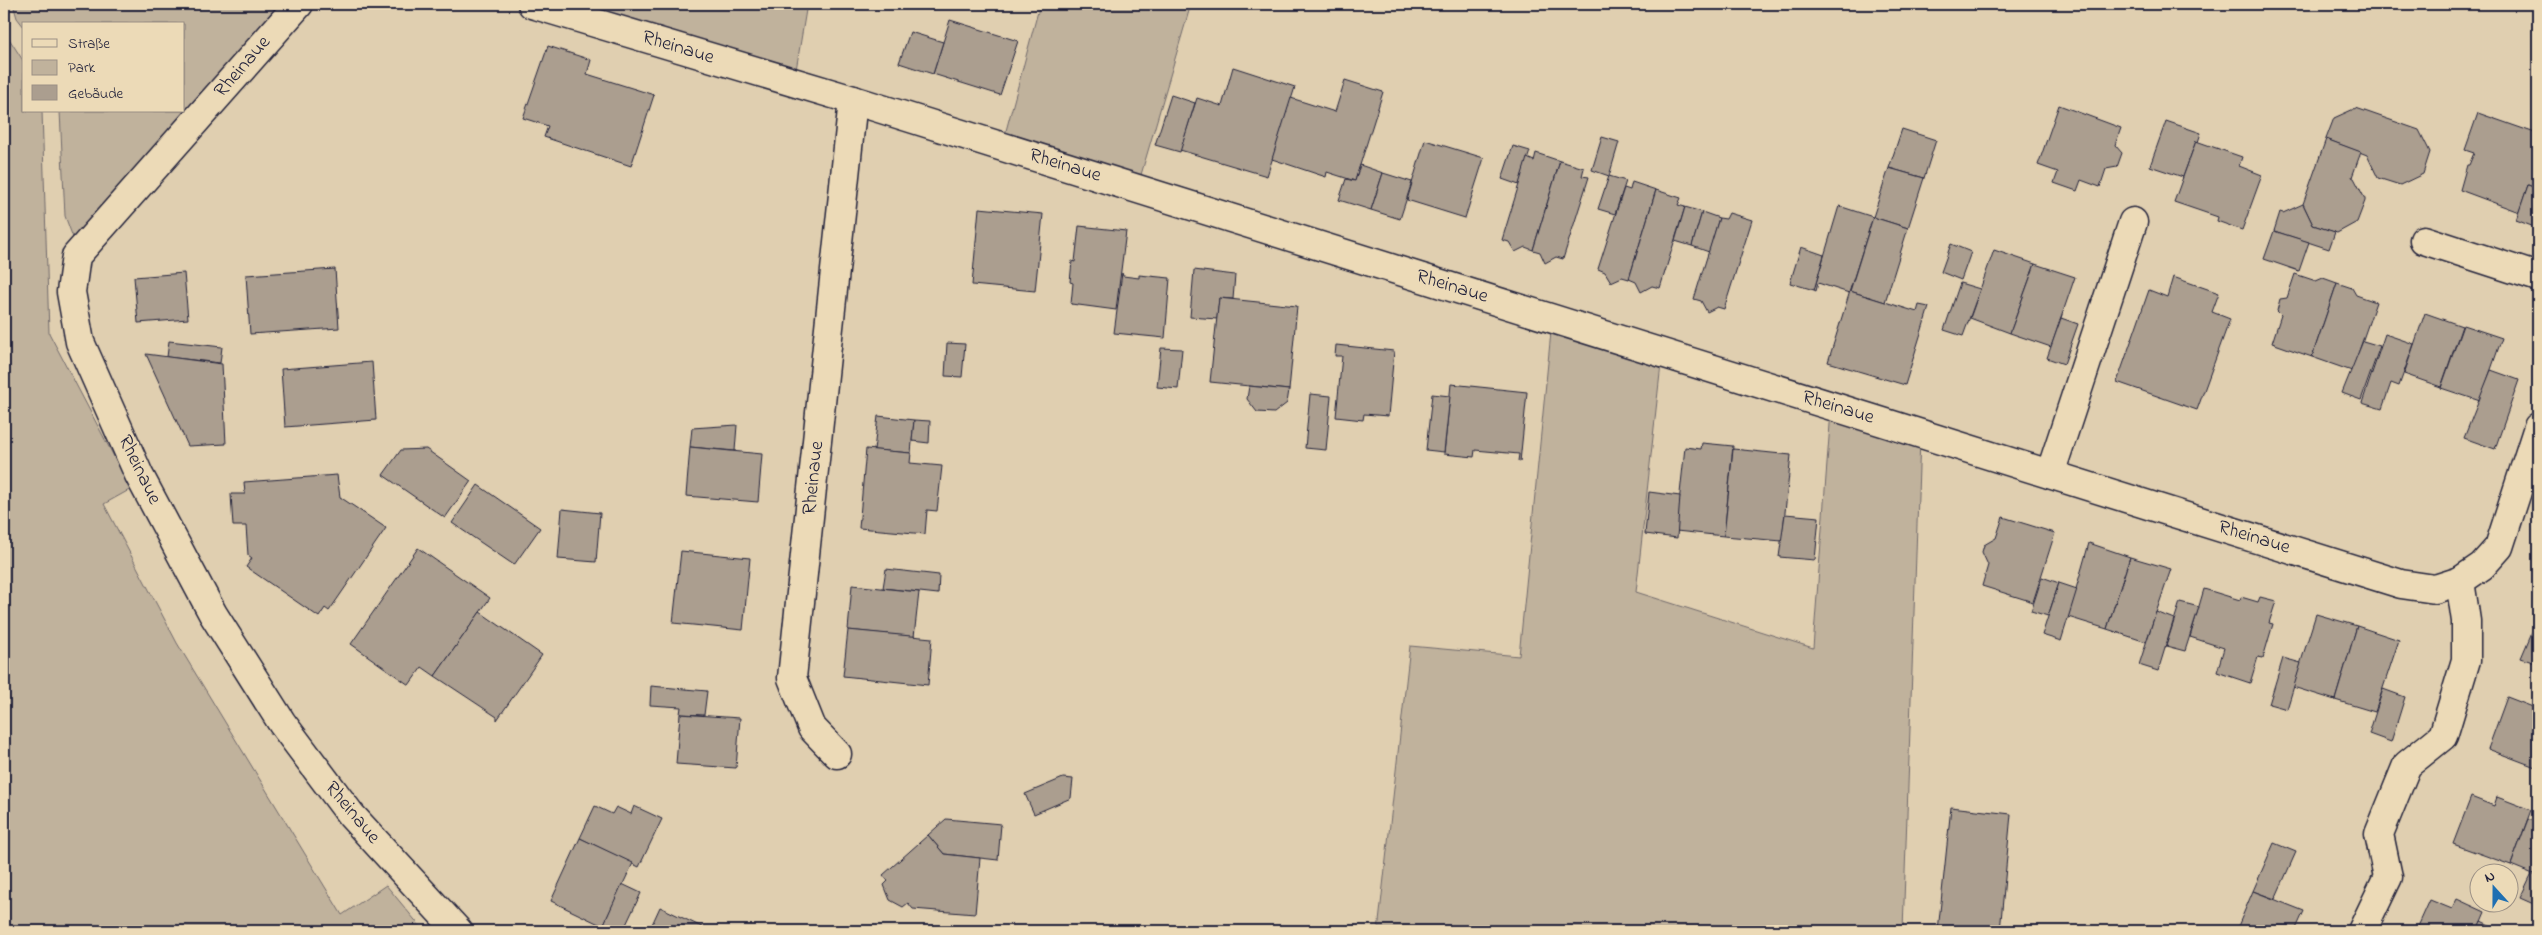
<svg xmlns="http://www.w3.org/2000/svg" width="2542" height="935" font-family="'Indie Flower',sans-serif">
  <rect width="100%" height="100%" fill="#e0cfb0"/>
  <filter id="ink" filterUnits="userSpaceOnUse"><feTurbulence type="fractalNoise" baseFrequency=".02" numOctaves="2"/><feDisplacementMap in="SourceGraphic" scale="10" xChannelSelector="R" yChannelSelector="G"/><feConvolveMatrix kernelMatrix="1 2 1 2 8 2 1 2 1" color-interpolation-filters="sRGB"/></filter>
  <g filter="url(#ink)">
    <!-- green -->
    <g fill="#c0b29c" stroke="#716a6c">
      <path d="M13,4H295L78,251L65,216L60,111H184V24H24V27L17,18Z"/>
      <path d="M548,4H807L795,76Z"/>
      <path d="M1040,4H1191L1138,185L1003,142Z"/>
      <path d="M4,25L6,34L24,62V111H42L49,333L131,489L104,504L177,643L342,915L386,885L424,931H4Z"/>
      <path d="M1552,322L1662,355L1636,592L1813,648L1831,411L1920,438L1903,931H1378L1410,646L1519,656Z"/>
    </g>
    <!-- building -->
    <g fill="#ab9e8f" stroke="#22223b">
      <path d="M950,20L1018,41L1000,95L933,74Z"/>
      <path d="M910,32L943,42L933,74L899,63Z"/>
      <path d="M548,46L591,60L587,74L654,95L631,166L544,137L548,126L523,118Z"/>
      <path d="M1233,67L1295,87L1267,176L1180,150L1197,98L1222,106Z"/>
      <path d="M1345,80L1383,92L1355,181L1327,172L1326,177L1272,159L1291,98L1335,112Z"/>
      <path d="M1171,95L1195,103L1180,152L1155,145Z"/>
      <path d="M2059,105L2121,128L2115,145L2122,153L2117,167L2106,169L2100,187L2081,180L2077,191L2054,183L2058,172L2038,165Z"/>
      <path d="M2356,108L2419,130L2430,152L2423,174L2400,185L2378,178L2367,155L2326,139L2334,118Z"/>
      <path d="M2478,113L2538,134V189L2528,185L2519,212L2460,190L2467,165H2469L2474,153L2465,150Z"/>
      <path d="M2166,121L2201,133L2198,142L2196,141L2183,177L2150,166Z"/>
      <path d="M1902,129L1936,140L1924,178L1889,168Z"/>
      <path d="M1602,137L1619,142L1609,176L1592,170Z"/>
      <path d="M2326,139L2361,152L2352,177L2354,178L2365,199V201L2357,222L2337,233L2313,225L2303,204Z"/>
      <path d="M1425,140L1484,158L1465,218L1407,200Z"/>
      <path d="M2196,141L2242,157L2239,166L2262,175L2242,230L2217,221L2218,217L2174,202Z"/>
      <path d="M1513,146L1530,151L1519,185L1502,179Z"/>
      <path d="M1536,153L1560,161L1533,250L1525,247L1515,252L1509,242L1502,240L1527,158L1534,161Z"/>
      <path d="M1560,161L1584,168L1582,176L1589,177L1563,259L1556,257L1545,263L1540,252L1533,250Z"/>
      <path d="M1360,165L1383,173L1371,210L1339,200L1346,179L1355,181Z"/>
      <path d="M1889,168L1924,178L1908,228L1873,217Z"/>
      <path d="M1383,173L1412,182L1400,219L1371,210Z"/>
      <path d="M1609,176L1626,181L1615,214L1598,209Z"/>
      <path d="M1632,182L1656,190L1629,279L1622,277L1611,282L1605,272L1598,269L1624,188L1630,190Z"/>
      <path d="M2528,185L2538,189L2537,228L2516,220Z"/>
      <path d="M1656,190L1681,198L1678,205L1685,207L1660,288L1652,286L1641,292L1636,282L1629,279Z"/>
      <path d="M2303,204L2313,225L2335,232L2329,249L2274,231L2280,212L2283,213Z"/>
      <path d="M1839,206L1873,217L1849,293L1818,283L1816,291L1814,290Z"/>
      <path d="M1685,207L1702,212L1692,246L1675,241Z"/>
      <path d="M979,208L1043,214L1035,291L972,285Z"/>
      <path d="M1702,212L1719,218L1709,252L1692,246Z"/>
      <path d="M1729,213L1752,220L1724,309L1717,307L1707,312L1701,301L1694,299L1719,218L1726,219Z"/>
      <path d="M1873,217L1908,228L1885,302L1850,291Z"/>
      <path d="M1079,226L1126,231L1116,310L1071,304L1073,283L1070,282L1072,261L1075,262Z"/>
      <path d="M2274,231L2309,242L2299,271L2264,259Z"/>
      <path d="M1951,244L1971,252L1961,280L1941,272Z"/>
      <path d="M1801,247L1824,255L1814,290L1790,283Z"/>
      <path d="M1994,250L2035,264L2010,333L1970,318Z"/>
      <path d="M2035,264L2075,277L2051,347L2010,333Z"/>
      <path d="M335,269L339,328L250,334L246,275Z"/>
      <path d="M1194,270L1235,275L1233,299L1219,298L1217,319L1190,317Z"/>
      <path d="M184,273L188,319L138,323L134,277Z"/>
      <path d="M1122,273L1123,276L1139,278V275L1170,278L1165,338L1114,333Z"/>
      <path d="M2295,274L2316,281L2323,278L2337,283L2312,357L2272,343L2281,315L2277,311L2280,299L2287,298Z"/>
      <path d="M2173,277L2219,293L2212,312L2230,319L2197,410L2117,382L2149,290L2167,297Z"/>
      <path d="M1960,283L1980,289L1963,336L1944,330Z"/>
      <path d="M2337,283L2352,288L2356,295L2376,302L2352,371L2312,357Z"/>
      <path d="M1850,291L1917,312L1919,305L1929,307L1905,385L1828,362Z"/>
      <path d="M1219,298L1297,306L1289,390L1210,382Z"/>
      <path d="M2425,313L2462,326L2441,387L2404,374Z"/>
      <path d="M2061,318L2078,324L2064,364L2047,358Z"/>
      <path d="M2463,325L2502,338L2480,401L2441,388Z"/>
      <path d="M2385,334L2414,344L2399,386L2391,383L2382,409L2362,403Z"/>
      <path d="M169,341L222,347L220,363L167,357Z"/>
      <path d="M2363,341L2380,346L2361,400L2342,393Z"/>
      <path d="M947,343L965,344L962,377L945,376Z"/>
      <path d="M1336,345L1394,351L1388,416L1364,414L1363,420L1336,417L1342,356H1335Z"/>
      <path d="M1161,348L1182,349L1178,389L1157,387Z"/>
      <path d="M146,354L222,364L226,444L188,446Z"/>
      <path d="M372,362L376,420L285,427L281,369Z"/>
      <path d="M2491,370L2519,380L2495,449L2464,438Z"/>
      <path d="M1451,384L1527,392L1520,462L1518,461L1519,454L1475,450L1474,457L1444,454Z"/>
      <path d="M1249,386L1289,390L1287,403L1274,413L1257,412L1247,399Z"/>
      <path d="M1310,394L1331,396L1326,450L1305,448Z"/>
      <path d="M1432,394L1450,396L1444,452L1426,450Z"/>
      <path d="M878,416L914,420L911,453L874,450Z"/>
      <path d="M914,420L930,421L929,443L912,441Z"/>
      <path d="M737,425L735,451L690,447L692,428Z"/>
      <path d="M1702,443L1733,446L1724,536L1676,531L1685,447L1701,449Z"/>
      <path d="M690,447L762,454L758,502L686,496Z"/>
      <path d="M426,449L471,481L445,518L383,475L401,450Z"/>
      <path d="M866,449L911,453L910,463L942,466L937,511L927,510L925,534L859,528Z"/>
      <path d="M1733,449L1791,455L1782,541L1724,536Z"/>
      <path d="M337,475L340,497L386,528L329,611L325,608L319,617L246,567L252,558L248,555L246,526H233L231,494H245L244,482Z"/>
      <path d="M478,485L540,528L514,565L452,523Z"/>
      <path d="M1649,492L1680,496L1677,538L1645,534Z"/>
      <path d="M562,509L600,513L596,562L558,559Z"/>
      <path d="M1785,514L1819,517L1815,560L1779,557Z"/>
      <path d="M2003,517L2055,533L2033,602L1982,586L1988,565L1982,552L1984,545L1996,538Z"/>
      <path d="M2089,543L2130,557L2107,629L2068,617Z"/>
      <path d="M418,548L490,598L435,676L422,667L409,685L351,644Z"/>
      <path d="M681,551L750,558L743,630L673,623Z"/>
      <path d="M2130,557L2171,569L2146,642L2107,629Z"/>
      <path d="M886,569L939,575L938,594L883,588Z"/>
      <path d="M2042,577L2059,583L2048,616L2031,611Z"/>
      <path d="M2059,583L2077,589L2061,641L2042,635Z"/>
      <path d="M852,585L919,592L914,637L848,630Z"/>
      <path d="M2204,589L2240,600L2241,597L2258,602L2260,597L2276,601L2269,623L2273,624L2263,658L2258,657L2250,683L2217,672L2224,648L2190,637Z"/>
      <path d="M2180,602L2199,607L2185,651L2166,646Z"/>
      <path d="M480,612L542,655L497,720V717L435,676Z"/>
      <path d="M2156,612L2174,619L2158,671L2139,665Z"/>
      <path d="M2316,614L2357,626L2335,700L2293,687Z"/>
      <path d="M2538,618V664L2521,658Z"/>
      <path d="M2357,626L2399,640L2375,712L2335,700Z"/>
      <path d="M848,630L932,638L928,685L843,676Z"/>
      <path d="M2283,658L2301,663L2287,709L2269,704Z"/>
      <path d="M651,686L707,691L704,715L680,714L681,707L650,705Z"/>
      <path d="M2383,689L2405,697L2391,742L2369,734Z"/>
      <path d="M2507,697L2538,709V768L2488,749Z"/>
      <path d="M680,714L740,718L736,768L676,764Z"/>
      <path d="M1063,778L1073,779L1071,798L1034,814L1025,794Z"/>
      <path d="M2471,797L2494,806L2497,797L2531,810L2511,865L2453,844Z"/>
      <path d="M595,806L612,814L616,807L631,814L634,806L662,819L639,867L580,838Z"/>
      <path d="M1951,807L2011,814L2000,931H1938Z"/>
      <path d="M946,819L1001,824L998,860L944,854L928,835Z"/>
      <path d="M2528,819L2538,823V876L2511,865Z"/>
      <path d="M928,835L944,854L980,858L975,914L913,909L908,903L903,907L890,900L884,885L888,881L883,875Z"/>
      <path d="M580,838L633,863L603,926L551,901Z"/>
      <path d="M2274,843L2296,852L2275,899L2253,891Z"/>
      <path d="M2532,873L2538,876V906L2520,898Z"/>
      <path d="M622,884L641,893L623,931H614L603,926Z"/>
      <path d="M2253,891L2304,911L2295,931H2236Z"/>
      <path d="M2457,899L2485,912L2477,931H2416L2430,900L2452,909Z"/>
      <path d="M660,907L706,929L705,931H649Z"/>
      <path d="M2481,921L2502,931H2477Z"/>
    </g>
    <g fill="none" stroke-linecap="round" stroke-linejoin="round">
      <defs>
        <g id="minor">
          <path d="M299,4L76,256L71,292L80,342L139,475L213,614L282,723L351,815L458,931"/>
          <path d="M532,4L853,100L2401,584L2435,589L2460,581L2482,566L2499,547L2538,427"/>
          <path d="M2424,240L2538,277"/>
          <path d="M2050,474L2133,222"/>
          <path d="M837,754L812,728L792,678L853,100"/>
          <path d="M2362,931L2388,877L2379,834L2407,765L2443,736L2466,660V621L2460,581"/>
        </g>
      </defs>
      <!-- minor casing -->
      <use href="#minor" stroke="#22223b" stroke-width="31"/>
      <!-- minor -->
      <use href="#minor" stroke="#ecdab7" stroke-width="28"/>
    </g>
  </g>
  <g text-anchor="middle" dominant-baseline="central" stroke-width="4.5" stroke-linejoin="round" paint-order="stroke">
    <!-- street labels -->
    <g font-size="20" fill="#22223b" stroke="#ecdab7">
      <text transform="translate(678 48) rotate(17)">Rheinaue</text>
      <text transform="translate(243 67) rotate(-49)">Rheinaue</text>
      <text transform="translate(1065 166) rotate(17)">Rheinaue</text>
      <text transform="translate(1452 287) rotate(17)">Rheinaue</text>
      <text transform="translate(1838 408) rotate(17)">Rheinaue</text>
      <text transform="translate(139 470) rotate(64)">Rheinaue</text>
      <text transform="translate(814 478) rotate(-84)">Rheinaue</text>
      <text transform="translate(2254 538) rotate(17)">Rheinaue</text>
      <text transform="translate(352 813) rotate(50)">Rheinaue</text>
    </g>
  </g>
  <!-- margin -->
  <rect width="2542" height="935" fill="none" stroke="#ecdab7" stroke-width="20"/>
  <rect x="10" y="10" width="2522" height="915" fill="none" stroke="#22223b" stroke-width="2" filter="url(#ink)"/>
  <!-- legend -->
  <rect x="22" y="22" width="162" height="90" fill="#ecdab7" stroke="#9b9085"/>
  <rect x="32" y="39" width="25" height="8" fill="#ecdab7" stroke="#9b9085"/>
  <text x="68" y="48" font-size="15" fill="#22223b">Straße</text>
  <rect x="32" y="60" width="25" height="15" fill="#c0b29c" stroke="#9b9085"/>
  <text x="68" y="72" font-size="15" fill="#22223b">Park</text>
  <rect x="32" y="85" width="25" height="15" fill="#ab9e8f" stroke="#9b9085"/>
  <text x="68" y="98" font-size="15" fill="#22223b">Gebäude</text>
  <!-- north arrow -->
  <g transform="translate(2494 888) rotate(339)"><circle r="24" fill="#ecdab7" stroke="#9b9085"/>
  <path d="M0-4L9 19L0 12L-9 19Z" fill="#1f6fb2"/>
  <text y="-8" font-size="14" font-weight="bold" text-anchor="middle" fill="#22223b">N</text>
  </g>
</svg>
